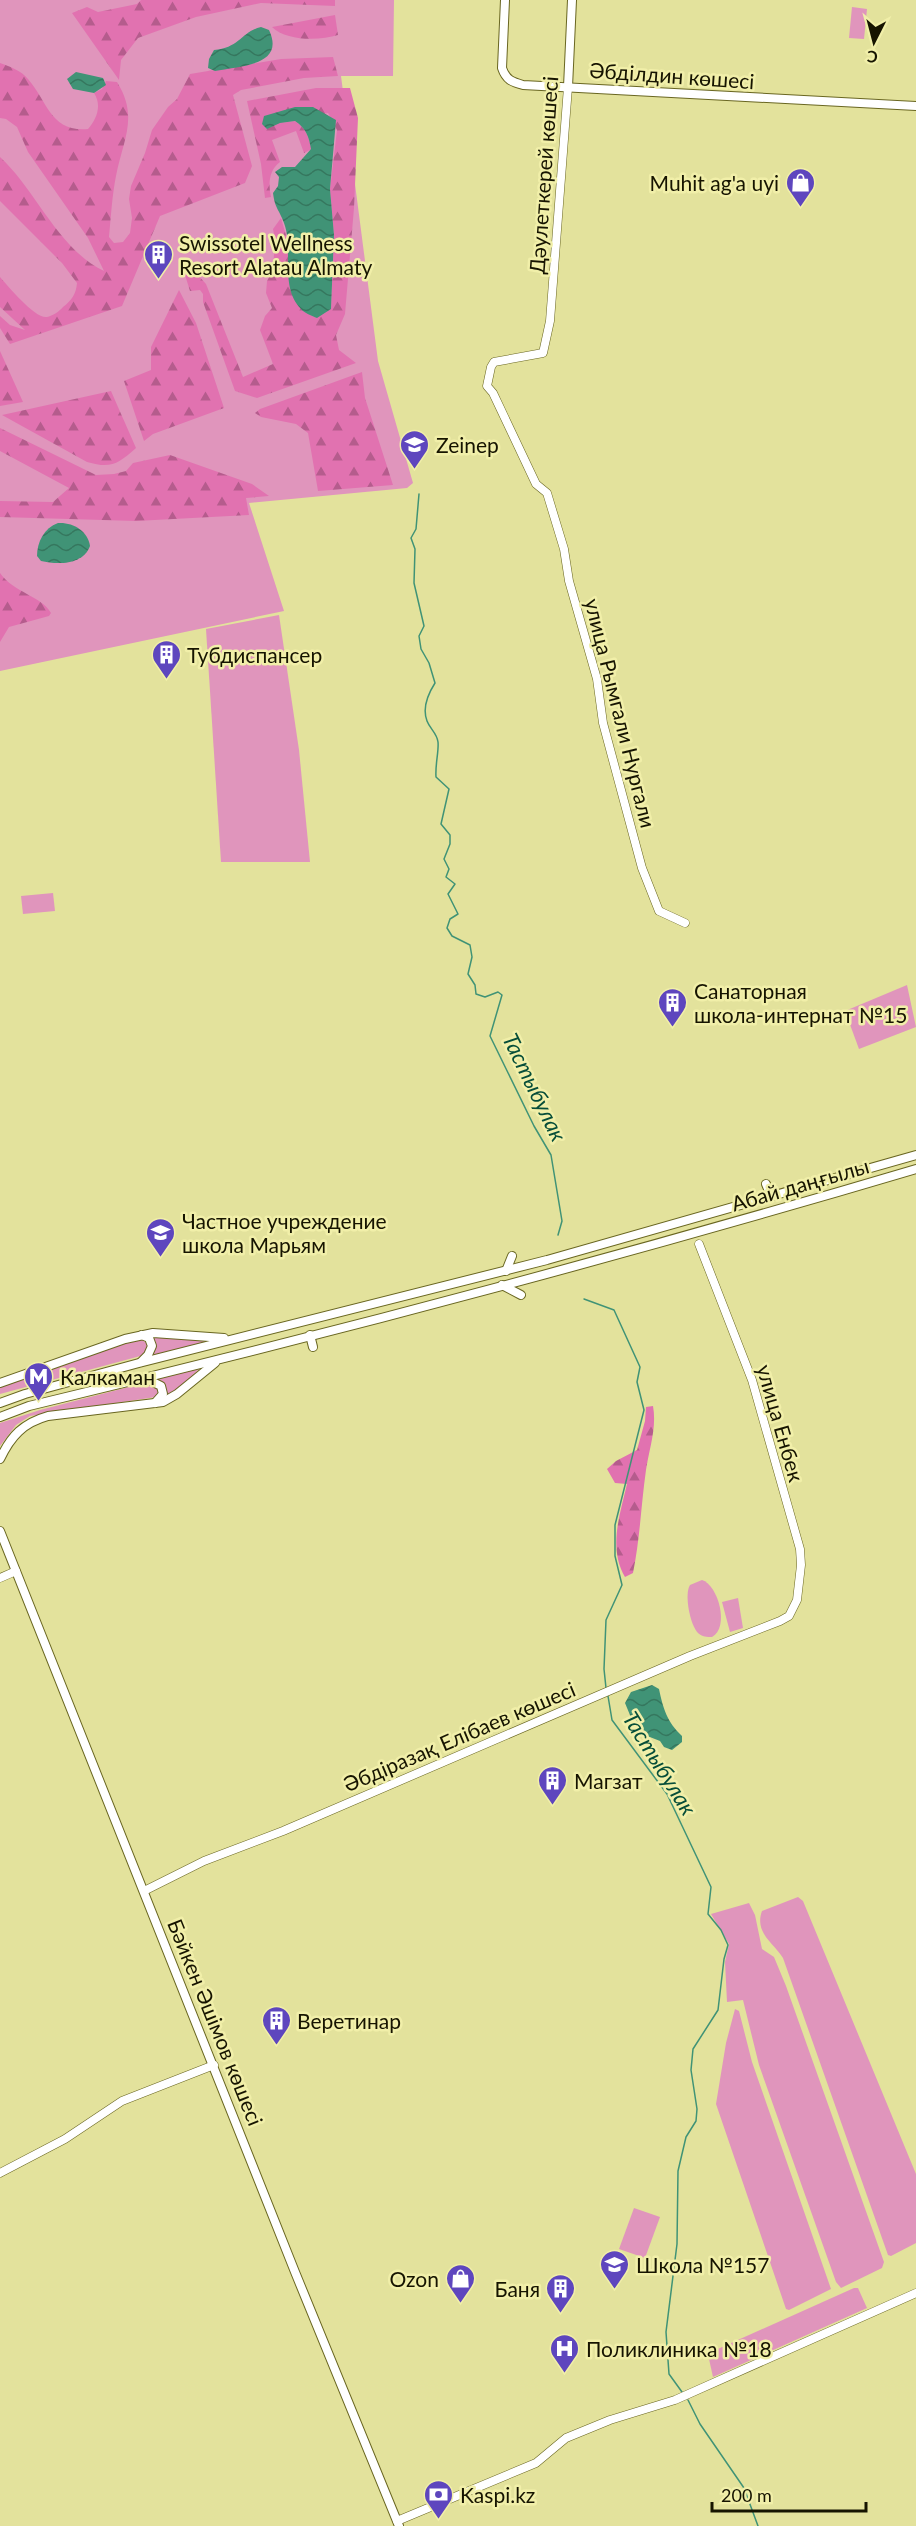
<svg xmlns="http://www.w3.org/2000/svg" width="916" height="2526" font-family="Lato,sans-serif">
  <defs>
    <pattern id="forest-firs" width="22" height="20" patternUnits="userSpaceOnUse" patternTransform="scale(1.5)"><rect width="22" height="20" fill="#e172b0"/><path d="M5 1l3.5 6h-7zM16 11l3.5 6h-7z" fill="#b55c8d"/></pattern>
    <pattern id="water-waves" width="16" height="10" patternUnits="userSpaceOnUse" patternTransform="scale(1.5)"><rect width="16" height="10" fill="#409376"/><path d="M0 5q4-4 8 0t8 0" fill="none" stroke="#35775e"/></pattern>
  </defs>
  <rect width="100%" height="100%" fill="#e3e29c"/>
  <!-- grass -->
  <g fill="#e095bc">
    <path d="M0,0H394L393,76H341L378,361L413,483L407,488L249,503L284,611L0,671Z"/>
    <path d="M852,7L867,9L864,39L849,38Z"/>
    <path d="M279,615L299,750L310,862H221L206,629Z"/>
    <path d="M53,893L55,911L23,914L21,896Z"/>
    <path d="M907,985L916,1027L859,1049L845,1011Z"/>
    <path d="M150,1335L171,1336L208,1342L151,1357C158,1349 158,1341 150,1335Z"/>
    <path d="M140,1339L147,1343L148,1346L144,1355L0,1394V1387L121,1343Z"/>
    <path d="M201,1367L178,1391L166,1399V1386L155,1378Z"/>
    <path d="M144,1383L156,1385L160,1393L156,1397L30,1416L16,1425L0,1446V1423L40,1410Z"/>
    <path d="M702,1580C718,1585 730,1627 712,1637C707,1637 702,1637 698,1633C690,1625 684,1594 690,1585Z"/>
    <path d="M738,1598L743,1628L730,1632L722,1602Z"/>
    <path d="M798,1897L803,1901L916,2174V2243L891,2256L888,2255L783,1958C774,1943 754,1933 762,1911Z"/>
    <path d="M749,1903L755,1915L762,1949L774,1957L786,1986L884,2262L882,2268L841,2288L836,2282L759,2065L743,2000L727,2002L725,1962L729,1944L711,1914Z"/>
    <path d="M735,2009L739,2011L752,2062L831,2289L789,2310L786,2309L716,2104L726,2043Z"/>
    <path d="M634,2208L660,2217L645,2258L619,2249Z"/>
    <path d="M854,2288H858L867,2308L713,2377L709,2359L711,2352Z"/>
  </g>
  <!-- forest -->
  <g fill="url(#forest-firs)">
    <path d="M141,0H335V6L261,3L196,17L138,38L121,60L119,80L72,13L87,7L98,12L137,4Z"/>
    <path d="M335,15L338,35C319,41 286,41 272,27Z"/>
    <path d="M333,57L338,76L304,78L241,90L233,95L252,166L245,183L160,216L122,306L10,344L0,328V316L10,325L25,330L0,307V277C8,286 35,319 47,317C52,316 60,311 63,307C72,300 76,294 77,283L62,263L0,201V157C36,190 58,249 104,271L88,238L28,152L17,127L6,119L0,118V63C9,66 22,71 28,79C48,102 50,132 88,129C97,119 102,105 94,93L102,89L106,81L117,82C139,117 123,140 116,176C112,196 111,217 109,237L114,243L123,242L130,233L132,218L129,199L131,186L145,153L152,130L168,107L177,99L190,74L281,59Z"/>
    <path d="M316,88H350L358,118L354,208L345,314L336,335L339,350L356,363L257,398L235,391L203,302V294L200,290L190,291L185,275L197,274L206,284L243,377L273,364L260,330L265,316L272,308L266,293L267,281L273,270L275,239L273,229L281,218L288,242V264L331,309L334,235L330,189L337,130L328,113L280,123L295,121C306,128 308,136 312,149L304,153L296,131L272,140L280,162C269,170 268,184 271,197L265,198L261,164L247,101Z"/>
    <path d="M179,290L196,323L224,408L153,434L144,441L124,381L151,370V347Z"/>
    <path d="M0,351L23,402L0,406Z"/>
    <path d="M362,372L365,398L393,485L318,491L308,433L296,424L261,417L255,413L260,409Z"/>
    <path d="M111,391L136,448C118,464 111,469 87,462L2,415Z"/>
    <path d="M0,428L96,475L114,474L126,471L133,463L170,455L252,484L269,496L246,498L249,515L136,521L0,517V501L53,502L69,488L0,451Z"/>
    <path d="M0,573C14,593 42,596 51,613L49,616L9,627L0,642Z"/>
    <path d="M653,1406C657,1428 649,1449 646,1470C641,1505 640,1539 633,1573L625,1577C608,1548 620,1514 627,1484L615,1483L607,1469L616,1461L637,1450L645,1421L646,1407Z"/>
  </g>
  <!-- water -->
  <g fill="url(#water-waves)">
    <path d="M261,27L269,30C286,66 239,66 215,71L208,68L209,59L214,50C240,48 241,32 261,27Z"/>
    <path d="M76,72L103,78L106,85L94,93L73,89L67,79Z"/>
    <path d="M295,107H313L336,120L330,189L334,235L331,309L317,318C312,316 304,313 301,309C279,287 294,249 284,223C279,209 275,209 273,193L278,186L279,177L275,172L282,167H295L311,149C309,137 306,128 295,121L280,123L267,129L262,124L264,116Z"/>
    <path d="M58,523C73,522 88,531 90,546C83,565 58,565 41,561L37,556C37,542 44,528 58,523Z"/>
    <path d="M652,1685L659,1689C663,1708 667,1722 682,1736V1742L672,1750L664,1747L660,1741L637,1732L625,1703L631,1692Z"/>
  </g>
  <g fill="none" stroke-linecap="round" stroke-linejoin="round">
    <!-- stream -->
    <g stroke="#409376" stroke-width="1.5">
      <path d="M419,494L416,529L411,538L415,549L414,583L424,626L419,636L421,649L429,663L435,683C428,694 422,708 427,721C430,729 437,733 438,742C439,751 435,765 436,777L449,789L441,824L450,835V844L444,859L449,869L446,877L455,884L448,894L458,914L450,919L447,928L452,936L470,945L472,957L468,974L475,985L476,994L485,997L498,992L502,995L490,1036L534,1126L551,1155L562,1221L558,1235"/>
      <path d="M584,1299L614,1310L640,1367L637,1382L644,1410L615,1525V1556L622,1585L606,1620L604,1669L606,1688"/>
      <path d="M608,1696L612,1720L667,1794L711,1887L708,1914L721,1930L728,1945L724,1959L718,2010L693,2049L691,2070L697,2109L696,2121L686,2137L678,2171L677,2244L666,2332L669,2374L682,2392"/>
      <path d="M688,2400L700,2424L744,2488L758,2526"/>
    </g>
    <defs>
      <g id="tertiary">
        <path d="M568,87L550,321L543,353L494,362L491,367L487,386L493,393L536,484L547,493L564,549L569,581L597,679L603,723L642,868L659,911L685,923"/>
        <path d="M0,1578L16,1571"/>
        <path d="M144,1891L204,1861L283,1831L690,1656L780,1621L789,1616L797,1600L801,1565L800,1549L752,1380L699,1244"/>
        <path d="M0,2173L65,2139L122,2101L214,2065"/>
        <path d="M397,2521L536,2463L566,2438L610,2420L675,2400L916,2293"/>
      </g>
      <g id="secondary">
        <path d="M505,0L502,68C506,80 512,82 523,85L916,106"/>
        <path d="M568,87L572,0"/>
        <path d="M766,1184L771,1196"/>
        <path d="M506,1271L512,1256"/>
        <path d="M502,1285L521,1295"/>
        <path d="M310,1335L313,1347"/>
        <path d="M141,1362L148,1355L152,1346L149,1338L142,1335"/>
        <path d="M145,1378L161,1386L163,1394L155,1403"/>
        <path d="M0,1383L125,1339L153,1333L224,1338"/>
        <path d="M0,1403L25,1394L139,1363L547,1260L916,1155"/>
        <path d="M0,1417L29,1406C326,1335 623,1256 916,1169"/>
        <path d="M0,1459C11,1436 23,1423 48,1416L163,1402L177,1394L215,1363"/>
        <path d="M0,1531L295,2272L399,2526"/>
      </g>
    </defs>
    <!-- tertiary casing -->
    <use href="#tertiary" stroke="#696621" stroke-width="9"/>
    <!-- secondary casing -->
    <use href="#secondary" stroke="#696621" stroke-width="10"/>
    <!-- tertiary -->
    <use href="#tertiary" stroke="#fff" stroke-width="8"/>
    <!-- secondary -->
    <use href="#secondary" stroke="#fff" stroke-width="8"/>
  </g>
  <!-- icons -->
  <defs>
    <symbol id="shop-pin" viewBox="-11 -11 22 30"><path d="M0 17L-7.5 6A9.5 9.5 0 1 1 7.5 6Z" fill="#5e46be" stroke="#f1efa9"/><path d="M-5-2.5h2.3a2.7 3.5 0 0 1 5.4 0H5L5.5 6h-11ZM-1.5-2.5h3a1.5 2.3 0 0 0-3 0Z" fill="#fff"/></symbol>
    <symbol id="building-pin" viewBox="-11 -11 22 30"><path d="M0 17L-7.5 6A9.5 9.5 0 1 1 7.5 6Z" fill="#5e46be" stroke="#f1efa9"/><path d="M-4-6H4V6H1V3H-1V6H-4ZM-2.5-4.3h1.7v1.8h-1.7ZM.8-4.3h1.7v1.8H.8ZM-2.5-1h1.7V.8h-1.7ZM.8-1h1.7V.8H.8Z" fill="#fff"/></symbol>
    <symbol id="school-pin" viewBox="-11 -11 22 30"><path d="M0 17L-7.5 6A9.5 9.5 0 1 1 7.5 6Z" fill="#5e46be" stroke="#f1efa9"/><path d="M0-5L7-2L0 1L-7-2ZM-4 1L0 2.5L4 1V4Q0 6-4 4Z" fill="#fff"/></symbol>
    <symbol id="metro-pin" viewBox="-11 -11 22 30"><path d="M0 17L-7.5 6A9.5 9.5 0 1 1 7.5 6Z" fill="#5e46be" stroke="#f1efa9"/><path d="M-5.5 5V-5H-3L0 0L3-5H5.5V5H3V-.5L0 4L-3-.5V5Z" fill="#fff"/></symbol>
    <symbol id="hospital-pin" viewBox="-11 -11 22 30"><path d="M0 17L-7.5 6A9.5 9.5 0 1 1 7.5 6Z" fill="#5e46be" stroke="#f1efa9"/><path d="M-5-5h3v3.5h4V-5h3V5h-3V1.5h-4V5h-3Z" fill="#fff"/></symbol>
    <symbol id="bank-pin" viewBox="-11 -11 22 30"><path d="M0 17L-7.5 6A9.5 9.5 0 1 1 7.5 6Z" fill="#5e46be" stroke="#f1efa9"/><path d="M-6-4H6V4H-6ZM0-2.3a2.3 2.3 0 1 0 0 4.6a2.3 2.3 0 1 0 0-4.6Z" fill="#fff"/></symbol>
  </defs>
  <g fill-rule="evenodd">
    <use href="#shop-pin" x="784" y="166" width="33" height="45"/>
    <use href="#building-pin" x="142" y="238" width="33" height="45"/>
    <use href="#school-pin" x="398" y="428" width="33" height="45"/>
    <use href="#building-pin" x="150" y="638" width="33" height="45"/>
    <use href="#building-pin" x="656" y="986" width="33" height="45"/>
    <use href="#school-pin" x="144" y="1216" width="33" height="45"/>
    <use href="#metro-pin" x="22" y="1360" width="33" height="45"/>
    <use href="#building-pin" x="536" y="1764" width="33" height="45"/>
    <use href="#building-pin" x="260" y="2004" width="33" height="45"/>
    <use href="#school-pin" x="598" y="2248" width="33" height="45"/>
    <use href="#shop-pin" x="444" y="2262" width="33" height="45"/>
    <use href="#building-pin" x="544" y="2272" width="33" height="45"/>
    <use href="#hospital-pin" x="548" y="2332" width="33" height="45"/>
    <use href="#bank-pin" x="422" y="2478" width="33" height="45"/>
  </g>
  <g text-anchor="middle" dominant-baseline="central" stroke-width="5" stroke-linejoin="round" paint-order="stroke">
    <!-- street labels -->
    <g font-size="21" fill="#161400" stroke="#f1efa9">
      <text transform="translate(672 75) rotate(4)">Әбділдин көшесі</text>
      <text transform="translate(543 175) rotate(-86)">Дәулеткерей көшесі</text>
      <text transform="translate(621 713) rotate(76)">улица Рымгали Нургали</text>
      <text transform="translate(800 1184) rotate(-16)">Абай даңғылы</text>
      <text transform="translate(781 1423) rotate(74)">улица Енбек</text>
      <text transform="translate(459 1736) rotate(-23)">Әбдіразақ Елібаев көшесі</text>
      <text transform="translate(216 2022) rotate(68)">Бәйкен Әшімов көшесі</text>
    </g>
    <!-- poi labels -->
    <g font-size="21" fill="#161400" stroke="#f1efa9" text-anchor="start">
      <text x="779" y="182" text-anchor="end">Muhit ag'a uyi</text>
      <text x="179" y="242">Swissotel Wellness<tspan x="179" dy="24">Resort Alatau Almaty</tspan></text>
      <text x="436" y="444">Zeinep</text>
      <text x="187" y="654">Тубдиспансер</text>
      <text x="694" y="990">Санаторная<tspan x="694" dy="24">школа-интернат №15</tspan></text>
      <text x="182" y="1220">Частное учреждение<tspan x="182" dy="24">школа Марьям</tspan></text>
      <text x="60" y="1376">Калкаман</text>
      <text x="574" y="1780">Магзат</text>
      <text x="297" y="2020">Веретинар</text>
      <text x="636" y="2264">Школа №157</text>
      <text x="439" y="2278" text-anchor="end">Ozon</text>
      <text x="540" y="2288" text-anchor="end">Баня</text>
      <text x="586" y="2348">Поликлиника №18</text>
      <text x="460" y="2494">Kaspi.kz</text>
    </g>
    <!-- water labels -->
    <g font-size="22" font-style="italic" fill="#074e39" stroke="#f1efa9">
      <text transform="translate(535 1087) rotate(64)">Тастыбулак</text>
      <text transform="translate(660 1763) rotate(58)">Тастыбулак</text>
    </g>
  </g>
  <!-- north arrow -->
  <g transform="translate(874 42) rotate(186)" stroke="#f1efa9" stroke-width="4.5" paint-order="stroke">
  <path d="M0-4.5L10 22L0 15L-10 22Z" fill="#161400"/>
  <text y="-9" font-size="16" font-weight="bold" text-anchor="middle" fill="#161400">С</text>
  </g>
  <!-- scale -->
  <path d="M712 2502v9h154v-9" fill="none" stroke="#161400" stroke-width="3"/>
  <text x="721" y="2502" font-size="18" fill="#161400" stroke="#f1efa9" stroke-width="4.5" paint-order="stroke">200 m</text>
</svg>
